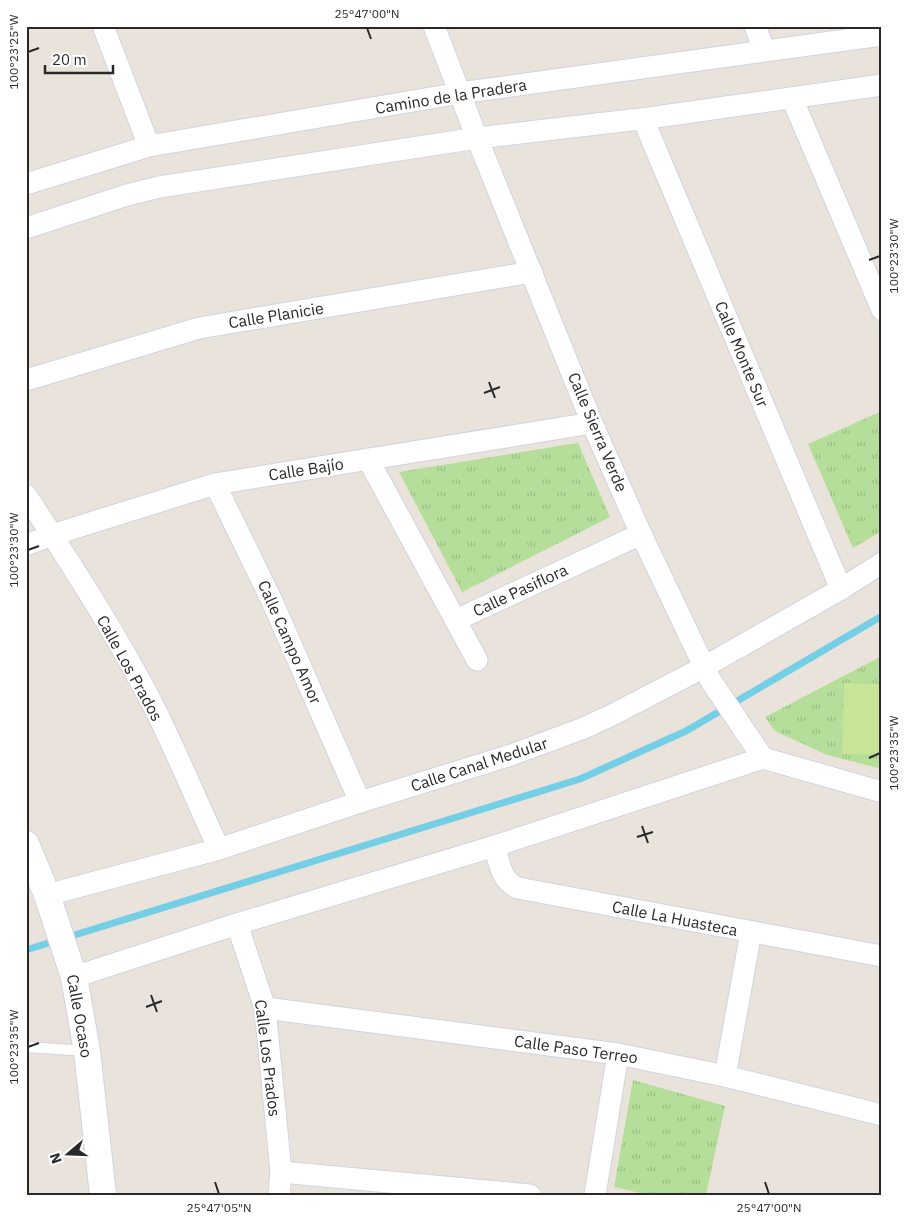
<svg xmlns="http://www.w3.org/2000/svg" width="908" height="1221" font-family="'IBM Plex Sans',sans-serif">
  <defs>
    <pattern id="park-tufts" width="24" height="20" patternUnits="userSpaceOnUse" patternTransform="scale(1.25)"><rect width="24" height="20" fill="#b5de9a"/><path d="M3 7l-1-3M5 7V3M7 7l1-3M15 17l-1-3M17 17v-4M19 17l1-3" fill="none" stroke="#9cbe85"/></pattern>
  </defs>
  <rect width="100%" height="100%" fill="#eae3db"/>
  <!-- park -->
  <g fill="url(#park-tufts)">
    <path d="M882,411V531L853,548L808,444Z"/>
    <path d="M578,443L610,517L462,592L399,472Z"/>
    <path d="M882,656V769L827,755L775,731L765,717Z"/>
    <path d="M633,1080L725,1106L706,1195H649L614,1187Z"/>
  </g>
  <!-- pitch -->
  <path fill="#c8e497" d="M844,683L882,684V755L842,754Z"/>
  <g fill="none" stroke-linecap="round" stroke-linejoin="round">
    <!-- stream -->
    <path stroke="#74cee6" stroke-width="7" d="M26,950L580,779L686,731L882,616"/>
    <defs>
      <path id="service" d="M26,1047L86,1051"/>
      <g id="minor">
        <path d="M103,26L149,146"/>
        <path d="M434,26L477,138L592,423L641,534L711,681L763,758"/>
        <path d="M755,26L764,50"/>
        <path d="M792,98L882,310"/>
        <path d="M643,119L841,589"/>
        <path d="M26,184L149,146L460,93L882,35"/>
        <path d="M26,228L127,195L159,187L477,138L649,118L882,85"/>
        <path d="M26,380L199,328L532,272"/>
        <path d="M368,459L477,660"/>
        <path d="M215,484L272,601L360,802"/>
        <path d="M26,495C71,564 116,633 154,707C177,753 197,802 219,849"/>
        <path d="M26,545L52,535L215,484L592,423"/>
        <path d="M456,620L641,534"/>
        <path d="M763,758L882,792"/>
        <path d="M495,846C499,863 501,881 518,888L882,956"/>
        <path d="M47,895L219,849L360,802L511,755L584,728L614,714L704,667L841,589L882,563"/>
        <path d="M237,924L265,1008L281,1172L279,1195"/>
        <path d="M74,977L237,924L495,846L763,758"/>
        <path d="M265,1008L618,1054L725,1076L882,1115"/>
        <path d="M725,1076L751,932"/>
        <path d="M281,1172L530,1195"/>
        <path d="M595,1195L618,1054"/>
      </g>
      <path id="tertiary" d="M26,844L47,895L74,977L87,1051L103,1195"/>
    </defs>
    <!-- service casing -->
    <use href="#service" stroke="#d0d4e1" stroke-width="12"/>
    <!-- minor casing -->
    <use href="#minor" stroke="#d0d4e1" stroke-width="23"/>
    <!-- tertiary casing -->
    <use href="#tertiary" stroke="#d0d4e1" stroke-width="28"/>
    <!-- service -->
    <use href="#service" stroke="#fff" stroke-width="10"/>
    <!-- minor -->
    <use href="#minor" stroke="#fff" stroke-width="21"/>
    <!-- tertiary -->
    <use href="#tertiary" stroke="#fff" stroke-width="26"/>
  </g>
  <!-- ticks -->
  <path fill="none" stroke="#292929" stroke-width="2" d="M367,28L371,39M28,52L39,48M869,260L880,256M489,382L495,398M484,393L500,387M28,550L39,546M869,758L880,753M642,826L648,843M637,837L653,832M151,995L157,1012M146,1007L162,1001M28,1047L39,1043M215,1182L219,1194M765,1182L769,1194"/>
  <g text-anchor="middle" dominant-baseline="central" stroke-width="4" stroke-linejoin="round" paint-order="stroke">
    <!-- street labels -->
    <g font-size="16" fill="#292929" stroke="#fff">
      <text transform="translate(451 96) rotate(-9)">Camino de la Pradera</text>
      <text transform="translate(276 315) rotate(-9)">Calle Planicie</text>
      <text transform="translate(742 354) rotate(67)">Calle Monte Sur</text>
      <text transform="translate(598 432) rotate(67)">Calle Sierra Verde</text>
      <text transform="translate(306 469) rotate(-9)">Calle Bajío</text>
      <text transform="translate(520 590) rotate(-25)">Calle Pasiflora</text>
      <text transform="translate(290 642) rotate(66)">Calle Campo Amor</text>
      <text transform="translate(130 668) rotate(61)">Calle Los Prados</text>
      <text transform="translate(479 764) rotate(-18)">Calle Canal Medular</text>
      <text transform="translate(675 918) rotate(11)">Calle La Huasteca</text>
      <text transform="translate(80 1016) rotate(80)">Calle Ocaso</text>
      <text transform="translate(576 1049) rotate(8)">Calle Paso Terreo</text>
      <text transform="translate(268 1058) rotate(83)">Calle Los Prados</text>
    </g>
  </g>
  <!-- border -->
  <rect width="908" height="1221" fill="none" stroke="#ffffff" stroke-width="55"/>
  <!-- north arrow -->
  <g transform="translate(68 1154) rotate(251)" stroke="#ffffff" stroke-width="4" paint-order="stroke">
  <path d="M0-4L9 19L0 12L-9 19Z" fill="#292929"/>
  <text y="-8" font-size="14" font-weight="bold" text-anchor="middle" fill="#292929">N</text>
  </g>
  <!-- scale -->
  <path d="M45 65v8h68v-8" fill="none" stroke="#292929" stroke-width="2.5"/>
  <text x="52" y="65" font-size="15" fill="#292929" stroke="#ffffff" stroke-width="4" paint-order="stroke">20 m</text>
  <rect x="28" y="28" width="852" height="1166" fill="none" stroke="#292929" stroke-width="2"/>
  <g font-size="12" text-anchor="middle" fill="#292929">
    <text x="367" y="18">25°47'00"N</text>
    <text transform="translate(14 52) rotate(-90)" y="4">100°23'25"W</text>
    <text transform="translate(894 256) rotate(-90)" y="4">100°23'30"W</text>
    <text transform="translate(14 550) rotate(-90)" y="4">100°23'30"W</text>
    <text transform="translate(894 753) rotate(-90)" y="4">100°23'35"W</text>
    <text transform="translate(14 1047) rotate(-90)" y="4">100°23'35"W</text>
    <text x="219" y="1212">25°47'05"N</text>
    <text x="769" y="1212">25°47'00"N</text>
  </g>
</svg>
